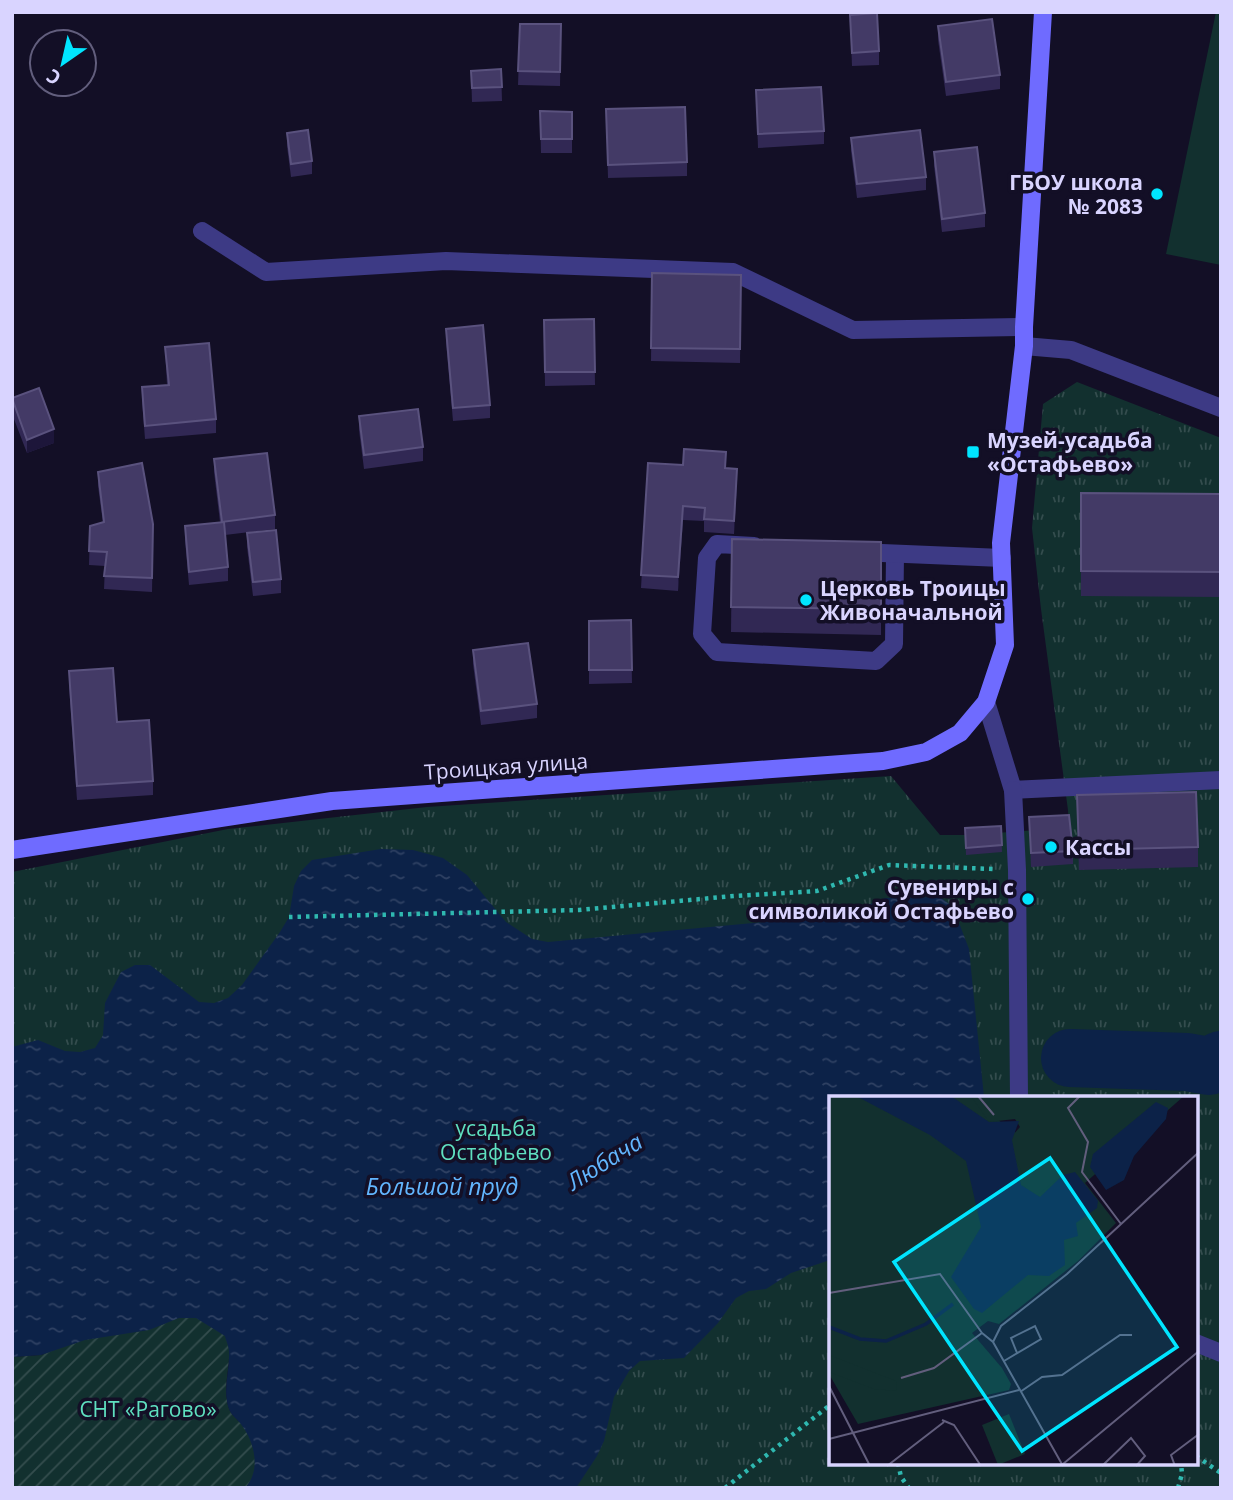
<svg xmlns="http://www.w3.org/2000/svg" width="1233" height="1500" font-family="'Open Sans',sans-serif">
  <defs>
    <pattern id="grass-tufts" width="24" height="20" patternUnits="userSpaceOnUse" patternTransform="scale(1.75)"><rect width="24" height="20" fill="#12302f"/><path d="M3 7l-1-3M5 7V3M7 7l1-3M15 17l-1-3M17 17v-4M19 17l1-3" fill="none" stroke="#344d4e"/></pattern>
    <pattern id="garden-furrows" width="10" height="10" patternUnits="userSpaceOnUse" patternTransform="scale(1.75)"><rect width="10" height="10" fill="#12302f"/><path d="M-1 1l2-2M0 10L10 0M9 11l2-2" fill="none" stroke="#344d4e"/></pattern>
    <pattern id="water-ripples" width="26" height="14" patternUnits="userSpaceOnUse" patternTransform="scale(1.75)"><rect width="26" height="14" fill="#0c2248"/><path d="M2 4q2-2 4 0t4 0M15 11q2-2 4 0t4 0" fill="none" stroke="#2f4163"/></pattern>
  </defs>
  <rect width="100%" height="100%" fill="#130f26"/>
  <!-- grass -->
  <path fill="url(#grass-tufts)" fill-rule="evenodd" d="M1077,382L1221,438V1488H245L248,1485L225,1336L12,1357V872L228,829L427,807L891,776L940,835H965L1069,828L1068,810L1041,609L1032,528L1043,404ZM830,1098H1196V1463H830Z"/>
  <!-- garden -->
  <path fill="url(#garden-furrows)" d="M179,1318H196L225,1335C226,1340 229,1346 229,1351C230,1367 224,1384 227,1400C229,1416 236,1416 243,1427C255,1444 261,1471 245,1488H12V1357L41,1355L85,1340L149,1330Z"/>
  <!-- pitch -->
  <path fill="#12302f" d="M1216,12H1221V265L1166,254Z"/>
  <!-- water -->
  <path fill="url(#water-ripples)" d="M381,849L413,850L443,858L467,875L506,922L532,939L548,942L787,920H832L885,898L940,897L953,907L969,949L984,1097L830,1098V1260L791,1273L766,1289L749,1291L736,1298L718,1323L684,1358L640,1361L629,1371L614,1397L604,1441L597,1456L576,1488H245C261,1471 255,1444 243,1427C236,1416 229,1416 227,1401C224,1385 230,1368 229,1352C229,1346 226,1341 225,1336L196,1318H179L149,1330L85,1340L41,1355L12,1357V1047L38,1040L65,1051L80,1052L95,1048L103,1035L105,1003L121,972L135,965H150L199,1002L214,1003L228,998L242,985L280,932L289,917L294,886L301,871L312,860Z"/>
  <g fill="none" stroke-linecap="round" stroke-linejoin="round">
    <!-- river -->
    <path stroke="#0c2248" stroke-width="58" d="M1070,1058L1187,1062L1209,1066L1221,1060"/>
    <!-- path -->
    <g stroke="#2fb8b0" stroke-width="4.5" stroke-dasharray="3.5 5" stroke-linecap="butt">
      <path d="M289,917L579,910L734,896L817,891L889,865L993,869"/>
      <path d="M1196,1456L1221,1473"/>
      <path d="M898,1463L901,1477L909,1488"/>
      <path d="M725,1488L830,1405"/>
      <path d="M1178,1488L1182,1474L1181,1463"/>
    </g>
    <!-- lane -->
    <g stroke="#3d3a85" stroke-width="18">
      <path d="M202,231L266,272L446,261L733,272L853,330L1024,327"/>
      <path d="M754,546L717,544L707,558L702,634L717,652L876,661L894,644L895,554"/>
      <path d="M858,552L1002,558"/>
      <path d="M986,702L1013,790L1221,780"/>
      <path d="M1013,790L1017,870L1019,1098"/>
      <path d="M1196,1343L1221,1353"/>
    </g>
    <!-- street -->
    <path stroke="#3d3a85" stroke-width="18" d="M1024,346L1071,350L1221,408"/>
    <!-- secondary -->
    <path stroke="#6f6bff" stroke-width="18" d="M12,850L332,801L883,761L926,752L960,733L986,702L1005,645L1001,543L1024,346V327L1043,12"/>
  </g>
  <!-- wall -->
  <g fill="#312854">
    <path d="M850,15L879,51V65L852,66Z"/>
    <path d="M520,24H561L560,86L518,85Z"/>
    <path d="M938,26L1000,75V89L946,96L938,40Z"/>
    <path d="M501,69L502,101L472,102L471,71Z"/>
    <path d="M756,90L824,131V144L758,148Z"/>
    <path d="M606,109L687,162V176L608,178Z"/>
    <path d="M540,111L572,112V153H541Z"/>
    <path d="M287,133L312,161V174L291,177L287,146Z"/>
    <path d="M851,138L926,177V190L857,198L851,151Z"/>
    <path d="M934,152L985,213V227L942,232L934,166Z"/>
    <path d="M652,273L741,275L740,363L651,361Z"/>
    <path d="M594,319L595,385L545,386L544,320Z"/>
    <path d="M446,329L490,405V418L453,421L446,342Z"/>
    <path d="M165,347L216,419V433L145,439L142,401V387L167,385Z"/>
    <path d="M12,398L54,443L27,453L12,414Z"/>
    <path d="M359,416L423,447V461L364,469L359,430Z"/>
    <path d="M214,459L275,515V529L225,535L228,567V581L189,585L185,540V526L220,522L214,472Z"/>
    <path d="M648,463L726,468L737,483L734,534L704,532V521L683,520L678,591L641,588Z"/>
    <path d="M98,472L153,538L152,592L104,589L105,566L89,565L90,526L103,523L98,486Z"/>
    <path d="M1081,493L1221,494V597L1081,596Z"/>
    <path d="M247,533L281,579V593L253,596L247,547Z"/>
    <path d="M732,539L881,542V635L731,632Z"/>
    <path d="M631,620L632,683L589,684V621Z"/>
    <path d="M473,650L537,704V718L481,725L473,664Z"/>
    <path d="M69,671L153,781V795L77,800L69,685Z"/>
    <path d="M1077,815L1198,847V867L1079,870Z"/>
    <path d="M1029,817L1073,851V864L1031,867Z"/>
    <path d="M1001,826L1002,852L966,855L965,828Z"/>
  </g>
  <!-- shaded-wall -->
  <g fill="#1d163a">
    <path d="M54,429V443L27,453V440Z"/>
    <path d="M737,469V483L734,534V521Z"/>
    <path d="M683,506V520L678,591V577Z"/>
  </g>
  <!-- building -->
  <g fill="#433a66" stroke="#5a527e" stroke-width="2">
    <path d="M877,13L879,51L852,53L850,15Z"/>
    <path d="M992,19L1000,75L946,82L938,26Z"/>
    <path d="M520,24H561L560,72L518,71Z"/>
    <path d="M501,69L502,87L472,88L471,71Z"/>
    <path d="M821,87L824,131L758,134L756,90Z"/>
    <path d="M685,107L687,162L608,165L606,109Z"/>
    <path d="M540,111L572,112V139H541Z"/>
    <path d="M308,130L312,161L291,164L287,133Z"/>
    <path d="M920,130L926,177L857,184L851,138Z"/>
    <path d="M977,147L985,213L942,219L934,152Z"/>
    <path d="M652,273L741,275L740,349L651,348Z"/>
    <path d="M594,319L595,372H545L544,320Z"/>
    <path d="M483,325L490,405L453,408L446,329Z"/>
    <path d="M209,343L216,419L145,426L142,387L169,385L165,347Z"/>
    <path d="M39,388L54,429L27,440L12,398Z"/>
    <path d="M418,409L423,447L364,455L359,416Z"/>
    <path d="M684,449L726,452L725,468L737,469L734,521L704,519L705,508L683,506L678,577L641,575L648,463L683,465Z"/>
    <path d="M267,453L275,515L222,522L214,459Z"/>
    <path d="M142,463L153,524L152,578L104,576L107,552L89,551L90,526L104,522L98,472Z"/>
    <path d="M1081,493L1221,494V572L1081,571Z"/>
    <path d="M224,522L228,567L189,572L185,526Z"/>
    <path d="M276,530L281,579L253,582L247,533Z"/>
    <path d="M732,539L881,542V609L731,607Z"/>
    <path d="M631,620L632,670H589V621Z"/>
    <path d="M528,643L537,704L481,711L473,650Z"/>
    <path d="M113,668L117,722L149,720L153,781L77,786L69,671Z"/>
    <path d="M1196,792L1198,847L1079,850L1077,795Z"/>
    <path d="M1069,815L1073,851L1031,853L1029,817Z"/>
    <path d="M1001,826L1002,845L966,848L965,828Z"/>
  </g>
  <!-- markers -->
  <g fill="#00e5ff" stroke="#130f26" stroke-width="2.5">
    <circle cx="1157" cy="194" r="7"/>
    <rect x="966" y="445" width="14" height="14" rx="3.5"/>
    <circle cx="806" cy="600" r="7"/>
    <circle cx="1051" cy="847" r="7"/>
    <circle cx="1028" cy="899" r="7"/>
  </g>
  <g text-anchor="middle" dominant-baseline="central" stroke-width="7" stroke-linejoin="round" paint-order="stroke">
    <!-- poi labels -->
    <g font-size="21" font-weight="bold" fill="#d9d4ff" stroke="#130f26" text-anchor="start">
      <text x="1143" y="182" text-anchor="end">ГБОУ школа<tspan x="1143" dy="24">№ 2083</tspan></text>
      <text x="987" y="440">Музей-усадьба<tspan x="987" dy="24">«Остафьево»</tspan></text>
      <text x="820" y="588">Церковь Троицы<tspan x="820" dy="24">Живоначальной</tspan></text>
      <text x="1065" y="847">Кассы</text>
      <text x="1014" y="887" text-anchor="end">Сувениры с<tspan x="1014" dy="24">символикой Остафьево</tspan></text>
    </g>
    <!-- street labels -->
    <g font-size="21" fill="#d9d4ff" stroke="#130f26">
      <text transform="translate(506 766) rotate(-4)">Троицкая улица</text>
    </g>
    <!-- park labels -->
    <g font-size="21" fill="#5fe0c0" stroke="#130f26">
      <text x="496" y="1128">усадьба<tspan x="496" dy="24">Остафьево</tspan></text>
      <text x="148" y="1409">СНТ «Рагово»</text>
    </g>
    <!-- water labels -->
    <g font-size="23" font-style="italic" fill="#62b6ff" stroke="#130f26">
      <text transform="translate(604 1161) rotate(-32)">Любача</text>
      <text x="442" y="1186">Большой пруд</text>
    </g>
  </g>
  <!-- overview -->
  <g transform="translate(829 1096)">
    <rect width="369" height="369" fill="#130f26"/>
    <path d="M0,0H142L154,13L256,87L287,127L249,165L170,228L159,225L143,237L173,272L182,288L180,294L29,328L0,278Z" fill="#12302f"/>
    <path d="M0,259L67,285L68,295L45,293L0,276Z" fill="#12302f"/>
    <path d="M142,0H355L256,87L228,83L206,101L191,87L193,76L184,58V39L191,31L186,23L160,26Z" fill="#12302f"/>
    <path d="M180,318L196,358L169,369L153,329Z" fill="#12302f"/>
    <path d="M27,0H122L160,26L190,25L183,44L192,89L211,101L234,79L246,76L269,105L268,112L247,127L249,140L235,144L236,169L220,180L199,179L153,217L145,213L122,181L152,131L137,65L101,39ZM327,6L339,12L337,23L305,60L295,84L277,94L261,71L264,58Z" fill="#0c2248"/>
    <path fill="none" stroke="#0c2248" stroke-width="3.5" d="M0,231L31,243L57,245L97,228L124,208"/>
    <path fill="none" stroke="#625e7d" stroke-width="2" d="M149,0L165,19M251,0L239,12L259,46L253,76L292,128M0,197L111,178L153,237M164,246L172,230L238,178L370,56M175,265L212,243L206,230L182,242L188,257M72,282L105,272L153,237L164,246L234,370M0,290L41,370M191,296L213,281L233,279L291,239H303M113,324L125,329L152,370M0,343L190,294M234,368L370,255M58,370L115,326M273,370L302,342L316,360L307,370M346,370L342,359L370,338"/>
    <path fill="#00e5ff" fill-opacity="0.15" stroke="#00e5ff" stroke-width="3.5" d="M221,62L348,251L193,355L65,166Z"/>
    <rect width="369" height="369" fill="none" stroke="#d9d4ff" stroke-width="3.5"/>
  </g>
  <!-- border -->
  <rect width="1233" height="1500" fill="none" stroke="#d9d4ff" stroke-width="28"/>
  <!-- north arrow -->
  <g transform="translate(63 63) rotate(214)"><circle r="33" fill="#130f26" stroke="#625e7d" stroke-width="2"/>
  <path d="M0-5L12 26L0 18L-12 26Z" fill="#00e5ff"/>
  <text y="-10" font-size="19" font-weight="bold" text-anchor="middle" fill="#d9d4ff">С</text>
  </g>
</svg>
